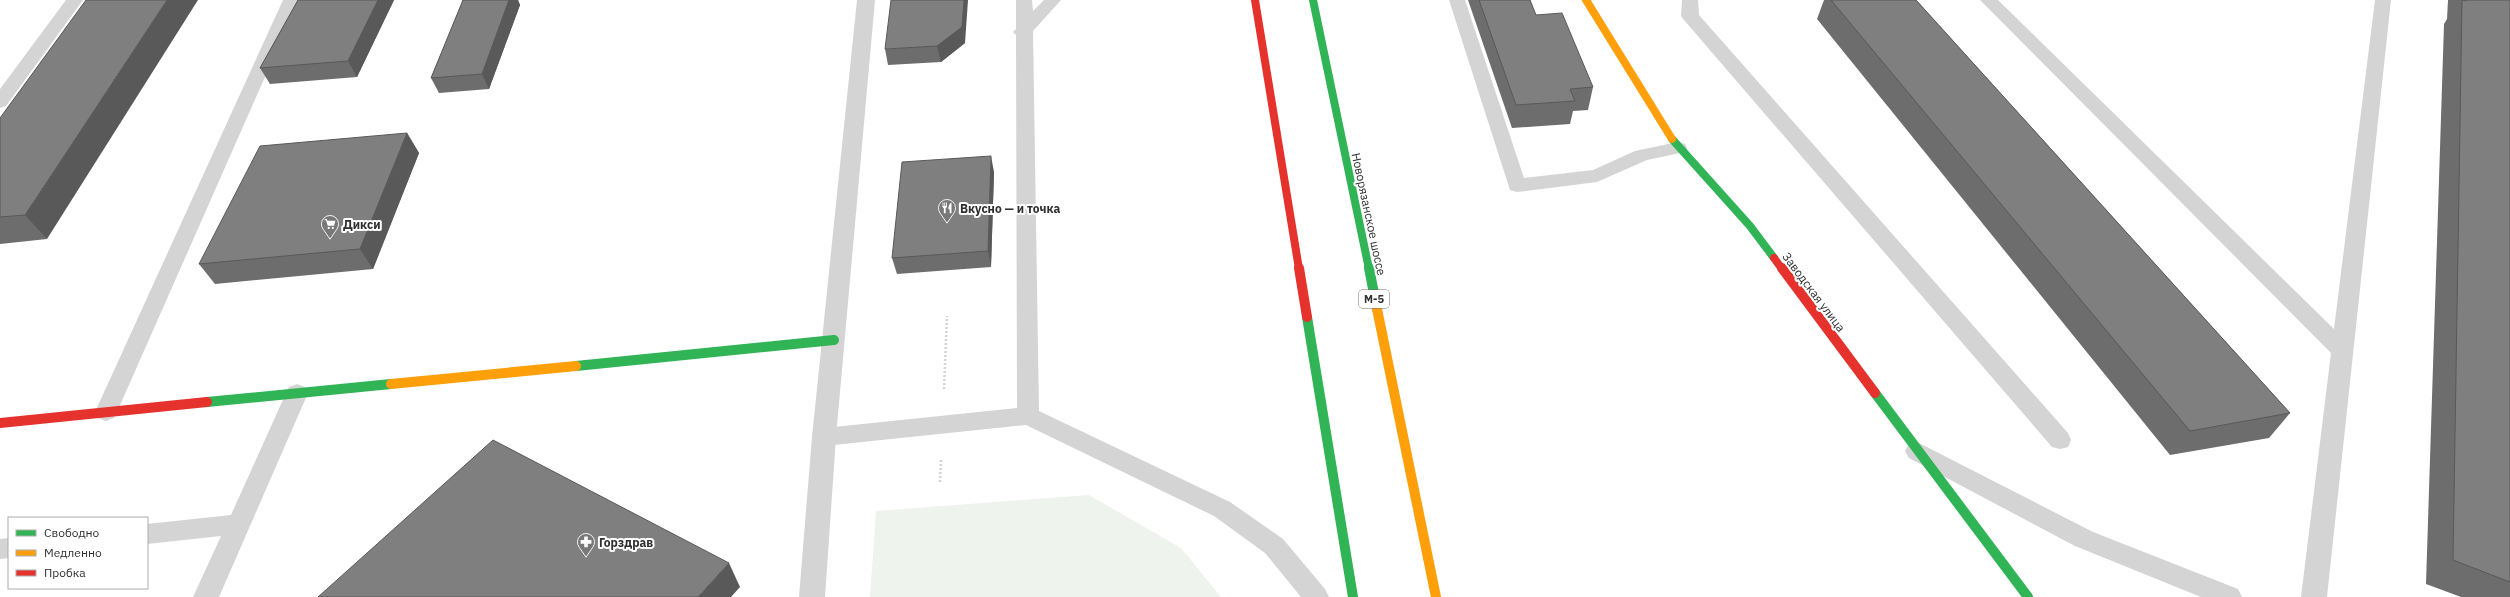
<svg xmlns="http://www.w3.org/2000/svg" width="2510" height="597" font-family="'IBM Plex Sans',sans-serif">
  <rect width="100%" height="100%" fill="#fff"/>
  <!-- green -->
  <path fill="#eff3ed" d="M1089,495L1181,548L1221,597H870L876,511Z"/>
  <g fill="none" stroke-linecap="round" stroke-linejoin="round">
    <!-- path -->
    <g stroke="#d3d3d3" stroke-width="2.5" stroke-dasharray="2 2" stroke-linecap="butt">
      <path d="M944,389L947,316"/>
      <path d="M940,482L941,460"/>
    </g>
    <!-- lane -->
    <g fill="#d4d4d4" fill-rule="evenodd">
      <path d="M66,0H83L6,106L0,108V89Z"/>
      <path d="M283,0H299L117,412L114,418L106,421L98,418L95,412Z"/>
      <path d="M1016,0H1032L1033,11L1044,0H1061L1033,31L1039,411L1230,502L1283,539L1325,589L1329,597H1301L1265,553L1214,516L1026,425L824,446L816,443L813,437L816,431L824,428L1017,408L1016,35L1013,32L1016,29Z"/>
      <path d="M1449,0H1465L1524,178L1593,170L1635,151L1678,142L1685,144L1687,148L1685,152L1647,160L1597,182L1517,192L1510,190Z"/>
      <path d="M1682,0H1698L1699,15L2068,433L2071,440L2068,447L2060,449L2052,447L1684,20L1681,16Z"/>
      <path d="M1980,0H1998L2334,329L2375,0H2391L2327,597H2301L2331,353Z"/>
      <path d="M297,384L305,387L308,393L219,597H193L221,536L147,544V524L231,515L286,393L289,387Z"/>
      <path d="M1917,442L2093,532L2238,589L2242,597H2201L2075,546L1909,458L1905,451L1909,444Z"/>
      <path d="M9,538V558L0,559V539Z"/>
    </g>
    <!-- street -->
    <path fill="#d4d4d4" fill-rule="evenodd" d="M857,0H875L836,437L825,597H799L812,437Z"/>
    <!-- fast-far1 -->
    <g stroke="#30b455" stroke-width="8">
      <path d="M1313,0L1369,269"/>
      <path d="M1672,139L1750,226L1774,258"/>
    </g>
    <!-- fast -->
    <g stroke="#30b455" stroke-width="10">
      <path d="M1369,268L1377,309"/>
      <path d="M1307,317L1353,597"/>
      <path d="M576,366L834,340"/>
      <path d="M1875,393L2028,597"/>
      <path d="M207,402L391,384"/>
    </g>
    <!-- slow-far1 -->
    <path stroke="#ff9f0a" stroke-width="8" d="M1586,0L1672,139"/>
    <!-- slow -->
    <g stroke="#ff9f0a" stroke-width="10">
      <path d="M1377,309L1436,597"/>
      <path d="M391,384L576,366"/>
    </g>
    <!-- jam-far1 -->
    <g stroke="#e5322d" stroke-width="8">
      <path d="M1255,0L1299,269"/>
      <path d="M1774,258L1782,269"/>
    </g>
    <!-- jam -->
    <g stroke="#e5322d" stroke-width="10">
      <path d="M1299,268L1307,317"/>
      <path d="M1782,268L1875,393"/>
      <path d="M0,423L207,402"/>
    </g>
  </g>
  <!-- wall -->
  <g fill="#6d6d6d">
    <path d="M298,0H394L357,77L270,84L260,68Z"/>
    <path d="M463,0H518L520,5L489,89L439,93L431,78Z"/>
    <path d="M1468,0H1530L1536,15L1593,87L1588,110L1573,111L1570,124L1512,128Z"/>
    <path d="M1824,0H1916L2290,413L2269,438L2170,455L1817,19Z"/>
    <path d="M2448,0H2510V597H2461L2426,584L2444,24L2447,19Z"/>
    <path d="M965,43L941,62L888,65L885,49Z"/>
    <path d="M0,118L47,239L0,244Z"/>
    <path d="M407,133L419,153L373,269L215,284L199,264Z"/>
    <path d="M994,172L991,267L897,274L892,258Z"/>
  </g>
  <!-- shaded-wall -->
  <g fill="#595959">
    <path d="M167,0H198L47,239L25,215Z"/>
    <path d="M378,0H394L357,77L348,61Z"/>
    <path d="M509,0H518L520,5L489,89L482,74Z"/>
    <path d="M964,0H968L965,43L941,62L937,46Z"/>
    <path d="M407,133L419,153L373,269L360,249Z"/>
    <path d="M991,156L994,172L991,267L988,251Z"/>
    <path d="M729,563L740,587L731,597H698Z"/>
  </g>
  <!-- building -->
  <g fill="#7f7f7f" stroke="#595959">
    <path d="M86,0H167L25,215L0,217V118Z"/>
    <path d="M298,0H378L348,61L260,68Z"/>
    <path d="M463,0H509L482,74L431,78Z"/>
    <path d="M891,0H964L962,27L937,46L885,49Z"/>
    <path d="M1479,0H1530L1536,15L1562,13L1593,87L1570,89L1575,101L1516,105Z"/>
    <path d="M1831,0H1916L2290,413L2190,431Z"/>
    <path d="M2462,0L2466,1V0H2510V582L2453,560Z"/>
    <path d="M407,133L360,249L199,264L260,146Z"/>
    <path d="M991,156L988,251L892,258L902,162Z"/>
    <path d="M493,440L729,563L698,597H318Z"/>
  </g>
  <!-- icons -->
  <defs>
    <symbol id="restaurant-pin" viewBox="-11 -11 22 30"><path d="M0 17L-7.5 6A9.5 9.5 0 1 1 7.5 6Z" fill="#787878" stroke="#fff"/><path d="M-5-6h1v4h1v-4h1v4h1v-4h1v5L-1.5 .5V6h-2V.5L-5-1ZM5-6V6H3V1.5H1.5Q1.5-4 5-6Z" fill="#fff"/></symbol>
    <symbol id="supermarket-pin" viewBox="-11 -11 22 30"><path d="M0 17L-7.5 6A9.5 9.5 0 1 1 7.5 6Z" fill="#787878" stroke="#fff"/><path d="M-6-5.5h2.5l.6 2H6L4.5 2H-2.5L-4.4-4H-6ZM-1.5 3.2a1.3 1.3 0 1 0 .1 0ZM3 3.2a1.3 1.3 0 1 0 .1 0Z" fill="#fff"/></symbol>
    <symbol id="pharmacy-pin" viewBox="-11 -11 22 30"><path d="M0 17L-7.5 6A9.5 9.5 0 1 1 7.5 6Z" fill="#787878" stroke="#fff"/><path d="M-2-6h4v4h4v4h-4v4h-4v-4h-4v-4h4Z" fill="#fff"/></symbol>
  </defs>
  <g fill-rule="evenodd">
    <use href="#restaurant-pin" x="937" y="198" width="20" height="27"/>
    <use href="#supermarket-pin" x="320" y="214" width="20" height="27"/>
    <use href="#pharmacy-pin" x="576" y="532" width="20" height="27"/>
  </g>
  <g text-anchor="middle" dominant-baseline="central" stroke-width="4" stroke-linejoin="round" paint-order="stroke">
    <!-- shield labels -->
    <rect fill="#fff" stroke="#6d6d6d" stroke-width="1" x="1359" y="290" width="30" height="18" rx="3"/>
    <g font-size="11" font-weight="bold" fill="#2f2f2f">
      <text x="1374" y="299">М-5</text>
    </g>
    <!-- poi labels -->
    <g font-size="12" font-weight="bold" fill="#2f2f2f" stroke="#fff" text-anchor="start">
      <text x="960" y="208">Вкусно — и точка</text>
      <text x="343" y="224">Дикси</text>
      <text x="599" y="542">Горздрав</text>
    </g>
    <!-- street labels -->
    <g font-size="12" fill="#2f2f2f" stroke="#fff">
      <text transform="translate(1369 214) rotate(78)">Новорязанское шоссе</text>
      <text transform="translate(1814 292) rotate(53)">Заводская улица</text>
    </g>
  </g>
  <!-- legend -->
  <rect x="8" y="517" width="140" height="72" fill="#ffffff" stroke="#acacac"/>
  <rect x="16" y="530" width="20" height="6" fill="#30b455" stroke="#acacac"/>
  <text x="44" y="537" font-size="12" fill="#2f2f2f">Свободно</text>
  <rect x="16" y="550" width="20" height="6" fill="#ff9f0a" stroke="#acacac"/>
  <text x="44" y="557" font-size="12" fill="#2f2f2f">Медленно</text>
  <rect x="16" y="570" width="20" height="6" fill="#e5322d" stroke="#acacac"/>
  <text x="44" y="577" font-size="12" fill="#2f2f2f">Пробка</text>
</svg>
